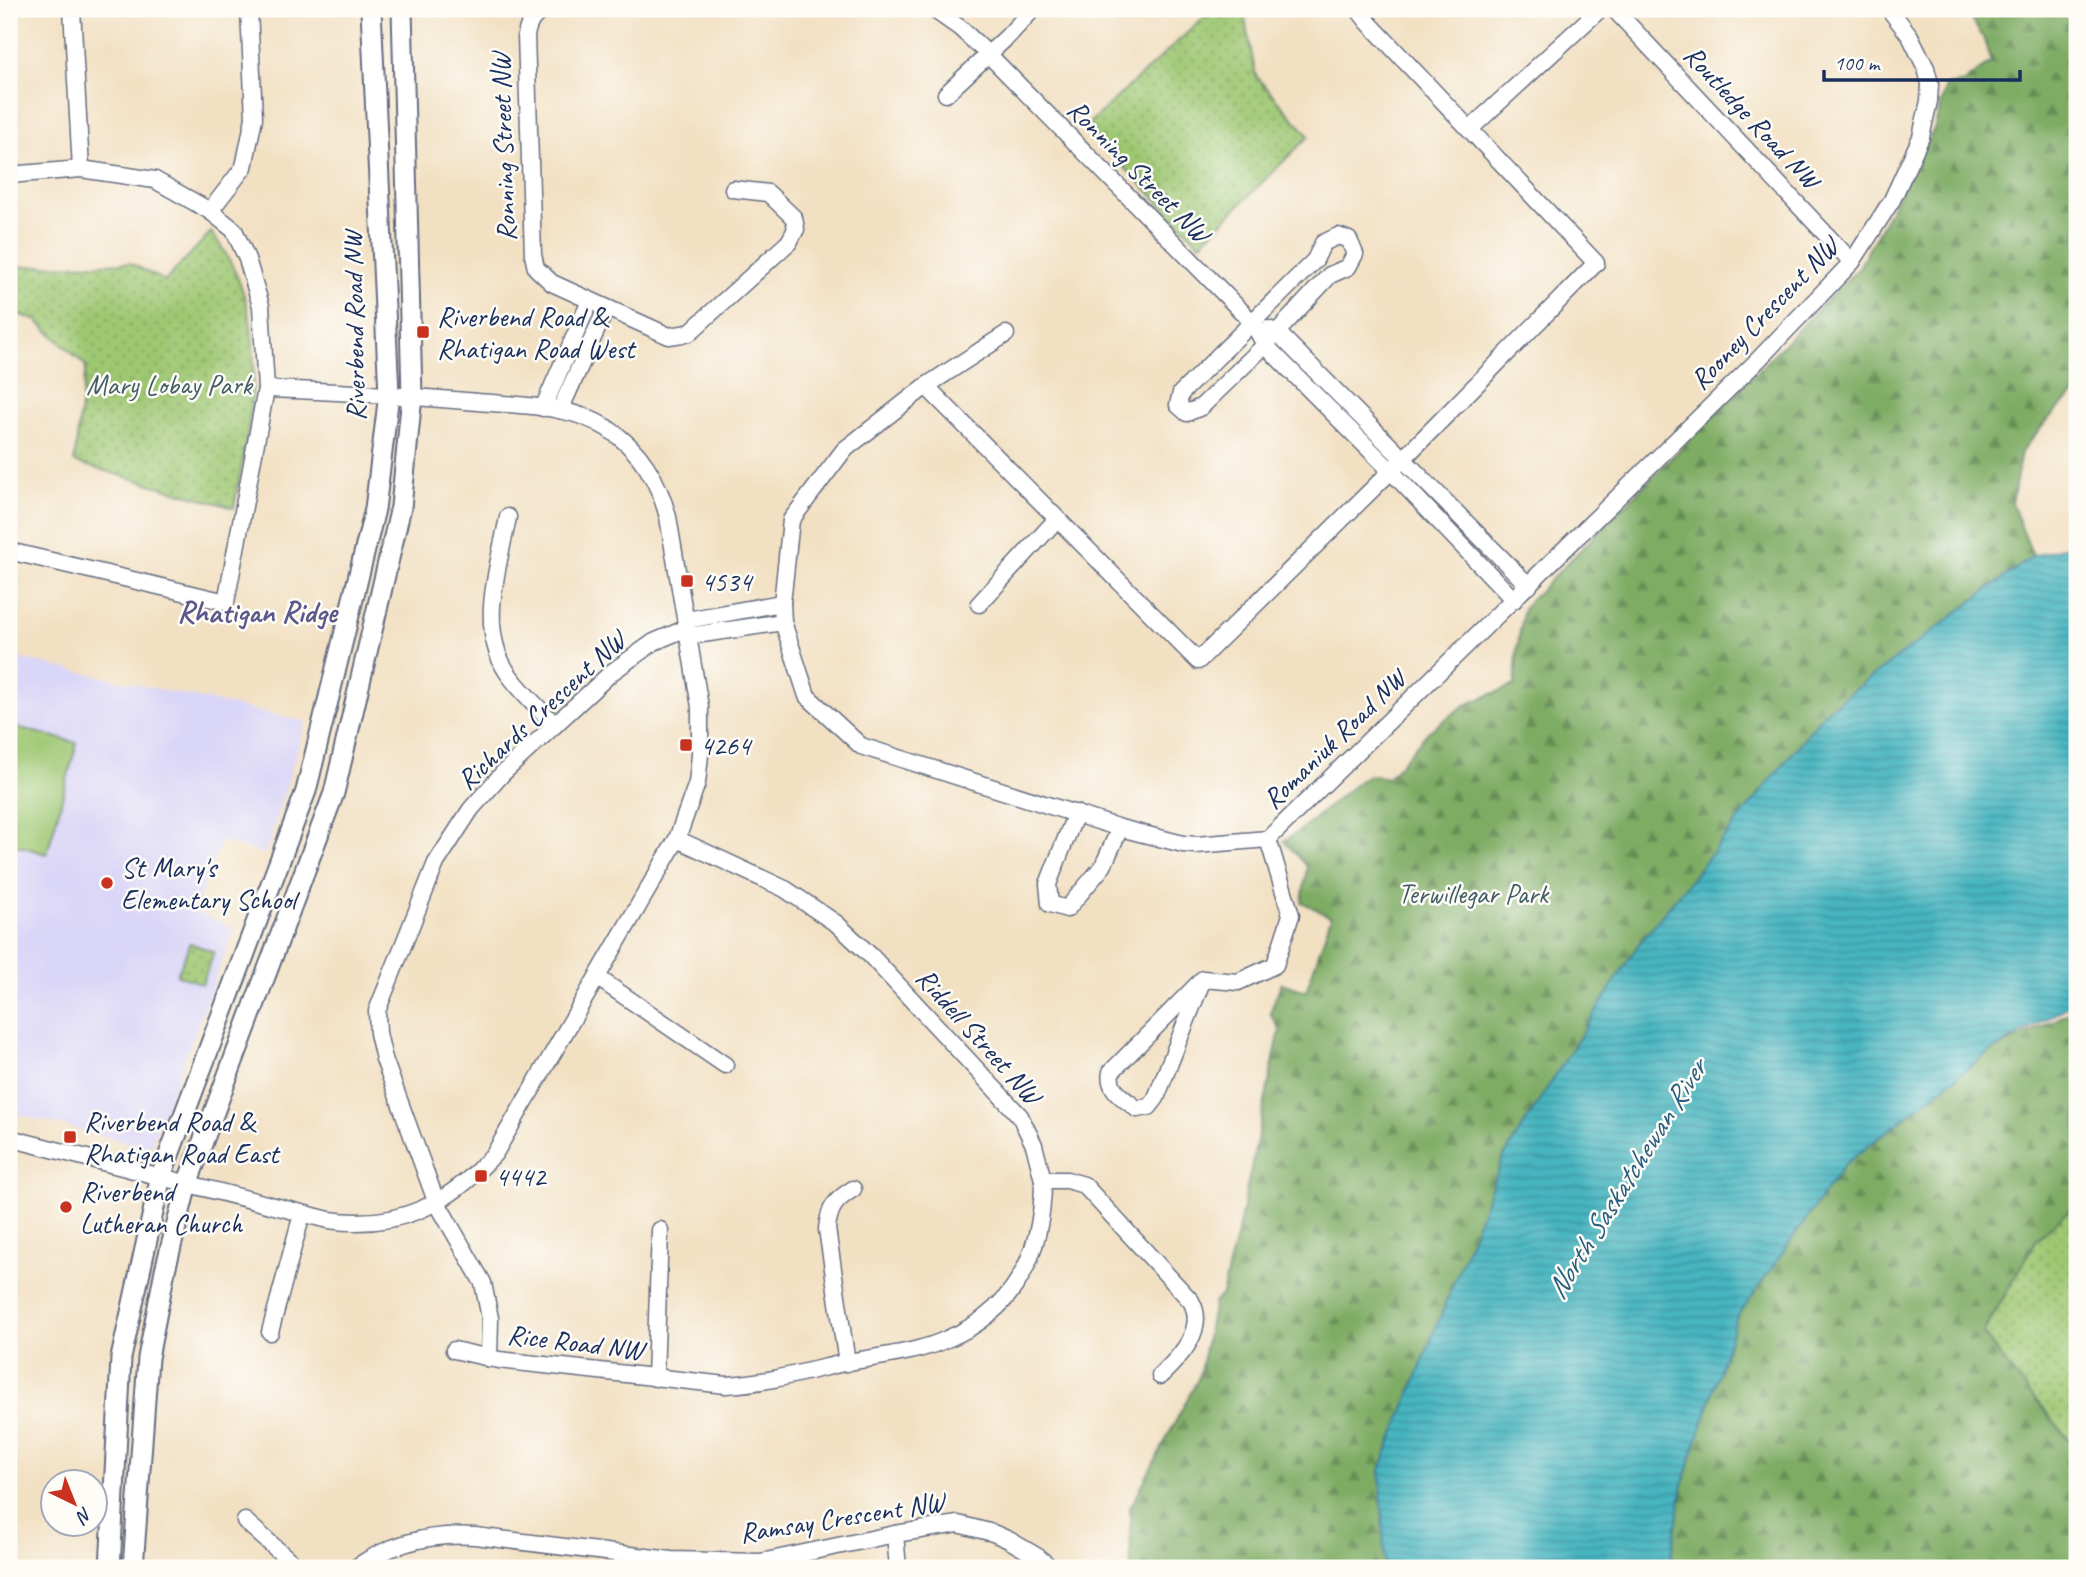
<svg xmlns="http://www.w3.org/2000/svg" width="2086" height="1577" font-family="Caveat,sans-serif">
  <defs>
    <pattern id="grass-dots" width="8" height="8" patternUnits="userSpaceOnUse" patternTransform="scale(1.75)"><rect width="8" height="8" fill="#9ec772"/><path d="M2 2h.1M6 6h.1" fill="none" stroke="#80a261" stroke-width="1.8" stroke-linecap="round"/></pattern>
    <pattern id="forest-firs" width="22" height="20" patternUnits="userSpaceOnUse" patternTransform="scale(1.75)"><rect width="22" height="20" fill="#7eac64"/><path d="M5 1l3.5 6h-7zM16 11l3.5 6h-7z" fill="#668c56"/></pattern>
    <pattern id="water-rules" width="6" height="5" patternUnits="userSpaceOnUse" patternTransform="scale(1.75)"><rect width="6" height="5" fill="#47b5c0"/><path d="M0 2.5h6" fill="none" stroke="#3a949f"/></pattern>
  </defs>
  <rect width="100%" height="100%" fill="#fdfcf7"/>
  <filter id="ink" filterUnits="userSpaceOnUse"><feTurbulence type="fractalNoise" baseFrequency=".0143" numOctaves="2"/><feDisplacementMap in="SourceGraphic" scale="14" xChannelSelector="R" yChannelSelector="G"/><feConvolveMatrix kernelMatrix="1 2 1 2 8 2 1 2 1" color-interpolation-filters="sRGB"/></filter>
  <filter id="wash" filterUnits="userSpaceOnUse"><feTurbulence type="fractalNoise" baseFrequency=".00686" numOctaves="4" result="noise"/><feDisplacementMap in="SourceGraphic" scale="28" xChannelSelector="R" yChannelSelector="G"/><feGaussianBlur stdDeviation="1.57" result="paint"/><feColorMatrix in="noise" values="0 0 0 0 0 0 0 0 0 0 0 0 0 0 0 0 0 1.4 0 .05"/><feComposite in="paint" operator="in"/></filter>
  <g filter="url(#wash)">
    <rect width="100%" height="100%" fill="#f2e0c2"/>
    <!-- built -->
    <path fill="#dad6f7" d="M9,656L306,722L265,854L221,841L194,911L235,928L150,1148L9,1112Z"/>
    <!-- grass -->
    <g fill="url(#grass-dots)" stroke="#5c7b68" stroke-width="2">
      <path d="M1213,9H1243L1256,76L1309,136L1200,244L1085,127Z"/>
      <path d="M211,232C277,317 251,411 234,508L74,462L86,366L36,320L9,311V267L130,263L165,281Z"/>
      <path d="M190,943L214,952L202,984L177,975Z"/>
      <path d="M2077,1203V1449L2011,1371L1983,1333L2036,1240Z"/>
    </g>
    <!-- forest -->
    <g fill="url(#forest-firs)" stroke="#4c6e61" stroke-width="2">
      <path d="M1974,9H2077V391L2050,417L2021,452L2012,504L2033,556L1826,711L1638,945L1503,1158L1380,1470L1385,1568H1131L1130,1508L1199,1377L1214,1303L1222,1294L1240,1221L1280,1030L1270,1013L1281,983L1306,991L1331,917L1302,902L1307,866L1284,841C1315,823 1338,795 1368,775L1388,778L1428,732L1465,705L1515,685L1517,649L1524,607L1858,269L1934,129L1946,86L1962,83L1991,62L1983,37L1971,19Z"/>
      <path d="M2077,1009V1203L2036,1240L1983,1333L2011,1371L2077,1449V1568H1669L1683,1485L1736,1319L1844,1165L1986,1054Z"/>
    </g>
    <!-- garden -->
    <path fill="#9ec772" stroke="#5c7b68" stroke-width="2" d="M9,725L77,743L47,854L9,843Z"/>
    <!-- water -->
    <path fill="url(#water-rules)" stroke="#31728f" stroke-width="2" d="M2077,544V1001L1986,1054L1844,1165L1736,1319L1683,1485L1669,1568H1385L1380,1470L1503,1158L1638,945L1826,711L2033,556Z"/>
    <!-- pier -->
    <path fill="#f2e0c2" d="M2077,541V585L2068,543Z"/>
  </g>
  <g filter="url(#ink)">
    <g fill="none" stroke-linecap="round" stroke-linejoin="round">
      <defs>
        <g id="minor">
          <path d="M72,9L81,169"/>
          <path d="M548,9C534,13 529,21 526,35L533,255L536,268L552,283L669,336L689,333L789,242L796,229L794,218L768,193L733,189"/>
          <path d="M933,9L960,28L989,55L1253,323L1265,345L1391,471L1514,600"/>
          <path d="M1358,9L1368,22L1596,263L1404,458L1198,661L926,386L844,450L791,520L782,603L783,622L807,696L861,746L1120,828L1183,844L1196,845L1268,839L1755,363L1852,262L1892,200L1921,137L1929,101L1930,84L1926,68L1910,36L1889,9"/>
          <path d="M1614,9L1852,262"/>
          <path d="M946,94L1008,36L1033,9"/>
          <path d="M1471,128L1600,9"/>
          <path d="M9,175L81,169L155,180L210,211L234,230L247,259L261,306L266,389L226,602L9,551"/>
          <path d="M210,211L244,167L254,118L249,9"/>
          <path d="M1338,236L1349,240L1355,254L1348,267L1330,275L1265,345L1201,407L1187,413L1178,405L1181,393L1315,260L1323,243Z"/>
          <path d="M1268,329L1277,332L1529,586"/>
          <path d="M926,386L1006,334"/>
          <path d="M543,408L590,301"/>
          <path d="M560,410L606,309"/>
          <path d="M508,517C499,566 477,626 507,672C520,691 539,708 555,725"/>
          <path d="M979,604L1057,519"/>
          <path d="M686,620L782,603"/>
          <path d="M689,636L783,622"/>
          <path d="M1076,813L1048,884L1050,904L1067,909L1103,866L1120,828"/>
          <path d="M677,839L785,889L837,924L871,956L1020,1116L1034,1145L1043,1180H1067L1084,1185L1191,1301C1207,1329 1180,1357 1160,1376"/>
          <path d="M598,978L725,1065"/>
          <path d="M1203,979L1156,1098L1149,1107L1137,1109C1125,1099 1107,1090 1111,1072L1203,979L1238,982L1275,965L1291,915L1268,839"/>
          <path d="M9,1138L329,1220C398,1230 450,1204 495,1153L677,839L697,783L700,755V707L668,517C658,480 641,450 607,428C569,404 521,406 478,402C407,396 337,391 266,389"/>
          <path d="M270,1332L302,1214"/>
          <path d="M454,1350L499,1360L726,1385C767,1383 808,1371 848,1362C880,1356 917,1353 947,1339C1017,1310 1043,1252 1043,1180"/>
          <path d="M489,1359L490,1318L483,1283L436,1201L384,1059L378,1033L377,1011L436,863L471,809L503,773L612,672L654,642L687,628"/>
          <path d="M847,1363L827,1229C829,1208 835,1200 853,1189"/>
          <path d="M655,1378L660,1230"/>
          <path d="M245,1521L298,1568"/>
          <path d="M895,1534L898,1568"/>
          <path d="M355,1568C391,1543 431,1533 475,1536L671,1560L761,1562L895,1534L958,1524L993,1533L1009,1540L1038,1557L1051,1568"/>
        </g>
        <g id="major">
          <path d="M110,1568L121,1358L161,1176L306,791L375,509L389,394L371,9"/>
          <path d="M133,1568L148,1358L165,1270L187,1184L334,793L401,507L412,396L402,9"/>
        </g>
      </defs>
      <!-- minor casing -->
      <use href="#minor" stroke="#666d81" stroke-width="19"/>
      <!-- major casing -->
      <use href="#major" stroke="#666d81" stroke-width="23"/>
      <!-- minor -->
      <use href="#minor" stroke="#fff" stroke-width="16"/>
      <!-- major -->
      <use href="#major" stroke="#fff" stroke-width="19"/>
    </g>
  </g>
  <!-- markers -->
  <g fill="#c8321e" stroke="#fdfcf7" stroke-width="2.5">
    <rect x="416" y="325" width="14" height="14" rx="3.5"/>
    <rect x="680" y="574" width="14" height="14" rx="3.5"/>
    <rect x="679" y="738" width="14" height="14" rx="3.5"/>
    <circle cx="107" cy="883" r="7"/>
    <rect x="63" y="1130" width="14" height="14" rx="3.5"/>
    <rect x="474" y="1169" width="14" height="14" rx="3.5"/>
    <circle cx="66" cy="1207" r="7"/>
  </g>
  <g text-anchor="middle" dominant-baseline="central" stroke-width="5" stroke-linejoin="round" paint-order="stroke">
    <!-- street labels -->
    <g font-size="28" fill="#1b2f5e" stroke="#fdfcf7">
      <text transform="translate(1752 117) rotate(47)">Routledge Road NW</text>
      <text transform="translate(503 147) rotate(-92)">Ronning Street NW</text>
      <text transform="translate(1139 171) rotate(45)">Ronning Street NW</text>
      <text transform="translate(1764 313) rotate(-46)">Rooney Crescent NW</text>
      <text transform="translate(354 326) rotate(-91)">Riverbend Road NW</text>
      <text transform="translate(541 710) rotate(-43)">Richards Crescent NW</text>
      <text transform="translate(1334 739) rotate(-44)">Romaniuk Road NW</text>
      <text transform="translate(979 1036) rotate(48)">Riddell Street NW</text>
      <text transform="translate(575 1342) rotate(7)">Rice Road NW</text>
      <text transform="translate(842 1517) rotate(-9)">Ramsay Crescent NW</text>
    </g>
    <!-- poi labels -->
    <g font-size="28" fill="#1b2f5e" stroke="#fdfcf7" text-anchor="start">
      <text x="437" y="316">Riverbend Road &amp;<tspan x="437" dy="32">Rhatigan Road West</tspan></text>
      <text x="701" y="581">4534</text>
      <text x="700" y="745">4264</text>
      <text x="121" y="867">St Mary's<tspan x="121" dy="32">Elementary School</tspan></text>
      <text x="84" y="1121">Riverbend Road &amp;<tspan x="84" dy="32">Rhatigan Road East</tspan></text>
      <text x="495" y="1176">4442</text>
      <text x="80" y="1191">Riverbend<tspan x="80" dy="32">Lutheran Church</tspan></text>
    </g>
    <!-- park labels -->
    <g font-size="28" fill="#425d64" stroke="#fdfcf7">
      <text x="169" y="384">Mary Lobay Park</text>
      <text x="1473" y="893">Terwillegar Park</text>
    </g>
    <!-- neighbourhood labels -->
    <g font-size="30" font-weight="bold" fill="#5a598a" stroke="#fdfcf7">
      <text x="257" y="612">Rhatigan Ridge</text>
    </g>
    <!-- water labels -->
    <g font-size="30" font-style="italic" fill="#2a5e80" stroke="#fdfcf7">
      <text transform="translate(1626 1179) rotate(-58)">North Saskatchewan River</text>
    </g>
  </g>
  <!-- margin -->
  <rect width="2086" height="1577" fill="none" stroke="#fdfcf7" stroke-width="35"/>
  <!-- north arrow -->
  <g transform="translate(74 1503) rotate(137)"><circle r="33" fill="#fdfcf7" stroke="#a3aaba" stroke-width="2"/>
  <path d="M0-5L12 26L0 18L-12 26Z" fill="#c8321e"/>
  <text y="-10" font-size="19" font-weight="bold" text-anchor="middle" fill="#1b2f5e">N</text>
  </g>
  <!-- scale -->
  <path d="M1824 70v10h196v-10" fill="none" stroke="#1b2f5e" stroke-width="3.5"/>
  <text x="1834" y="70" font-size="21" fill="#1b2f5e" stroke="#fdfcf7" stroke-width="5" paint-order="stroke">100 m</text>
</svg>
